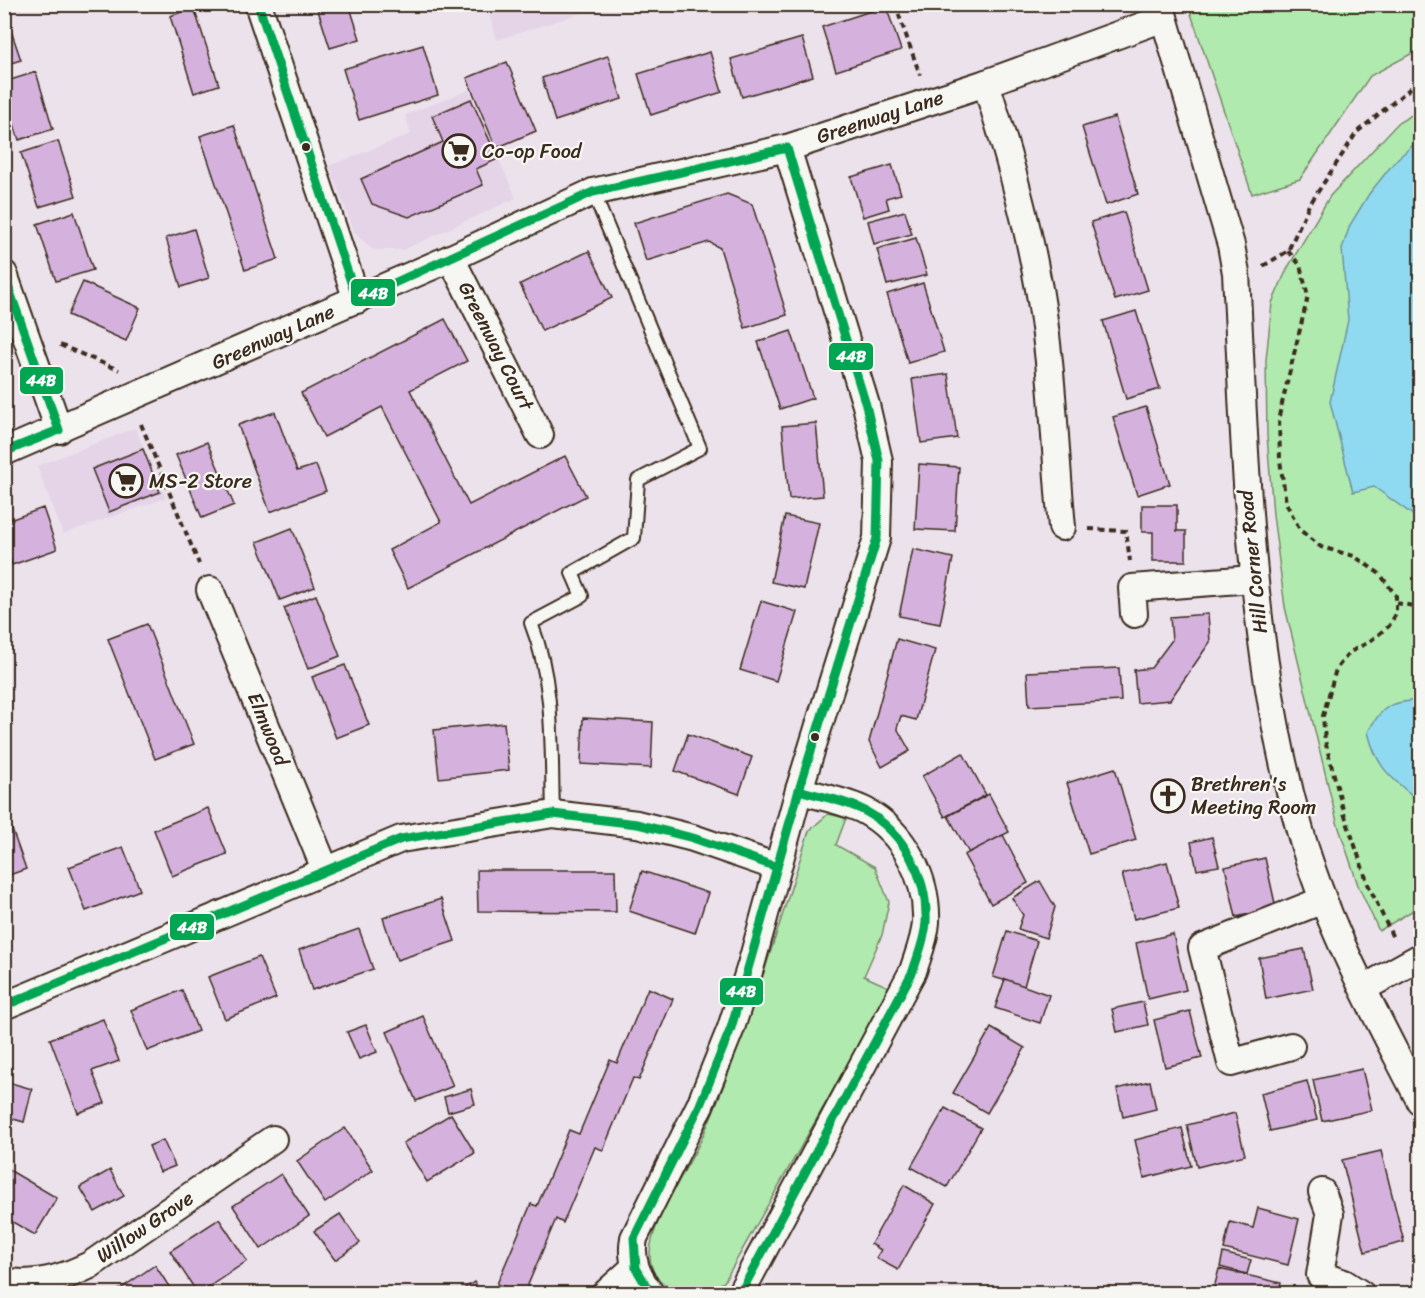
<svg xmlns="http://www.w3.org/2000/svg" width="1425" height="1298" font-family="Sriracha,sans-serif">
  <rect width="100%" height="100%" fill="#ece2ec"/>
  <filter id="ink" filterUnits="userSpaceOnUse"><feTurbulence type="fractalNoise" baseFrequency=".0167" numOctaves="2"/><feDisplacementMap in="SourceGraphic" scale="12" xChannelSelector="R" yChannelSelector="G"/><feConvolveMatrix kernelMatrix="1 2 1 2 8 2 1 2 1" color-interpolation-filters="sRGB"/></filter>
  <g filter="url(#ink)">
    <!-- built -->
    <g fill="#e5d4e8">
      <path d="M486,4H607V5L497,40Z"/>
      <path d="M469,90L516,198L403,250H373L355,233L329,166L411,134L405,115Z"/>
      <path d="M135,428L166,498L63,534L37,466Z"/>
    </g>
    <!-- green -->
    <g fill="#b1eaaf" stroke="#768a66" stroke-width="1.5">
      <path d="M1188,5H1420V49L1370,76L1300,179L1252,194Z"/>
      <path d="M1420,110V906L1379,931L1358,885L1337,822L1285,607L1273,515L1267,435L1266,360L1272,303L1287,269L1330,196L1398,123Z"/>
      <path d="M828,814L846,818L836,845L875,867L889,902L882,935L864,976L891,988L724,1282C696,1298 648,1294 650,1252C652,1219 689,1167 703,1136C746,1037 776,934 809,831Z"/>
    </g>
    <!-- water -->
    <g fill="#90daf1" stroke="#6e949d" stroke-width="1.5">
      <path d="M1420,139V138V520L1374,487L1353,492L1330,402L1348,320L1342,249L1350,225L1369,194L1396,160Z"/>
      <path d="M1420,700V802C1392,778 1377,770 1368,732C1382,705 1391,702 1420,700Z"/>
    </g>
    <!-- building -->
    <g fill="#d5b2dd" stroke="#3b2a1e" stroke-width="1.5">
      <path d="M316,4H349L360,39L330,48Z"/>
      <path d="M886,6L901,50L836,71L822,27Z"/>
      <path d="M194,8L219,85L194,93L170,16Z"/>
      <path d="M4,10L21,60L4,65Z"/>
      <path d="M802,38L813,76L742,97L731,59Z"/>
      <path d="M423,45L438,95L359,120L343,69Z"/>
      <path d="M710,52L722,92L651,115L638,74Z"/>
      <path d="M608,56L622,99L555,121L542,78Z"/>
      <path d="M507,62L536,131L496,148L467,78Z"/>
      <path d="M36,72L53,129L19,140L4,94V82Z"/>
      <path d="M471,99L498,159L476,169L483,185L409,217L372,204L361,179L443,142L432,116Z"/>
      <path d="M1115,117L1138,194L1106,205L1082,127Z"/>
      <path d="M234,125L278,259L245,270L200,136Z"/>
      <path d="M58,141L76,196L39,207L21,153Z"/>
      <path d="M892,165L901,194L886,198L889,209L863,217L851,177Z"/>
      <path d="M727,194L752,204L787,315L745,328L720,248L709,242L646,261L634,223Z"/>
      <path d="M905,211L912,234L874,244L868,221Z"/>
      <path d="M74,212L93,270L56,281L37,224Z"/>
      <path d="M1124,212L1148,290L1115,300L1091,222Z"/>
      <path d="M194,229L209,278L181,287L166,238Z"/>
      <path d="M916,238L927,275L887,285L877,249Z"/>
      <path d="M589,251L612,298L542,331L520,284Z"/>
      <path d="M83,282L140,308L126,341L68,315Z"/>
      <path d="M923,283L944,352L908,363L887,294Z"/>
      <path d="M1136,311L1160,389L1126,399L1103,321Z"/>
      <path d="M445,319L467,361L410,390L469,505L565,456L586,496L408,588L389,550L441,522L382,407L324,437L301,393Z"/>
      <path d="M791,331L813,398L780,409L758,342Z"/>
      <path d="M948,374L957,438L921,443L912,379Z"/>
      <path d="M1146,407L1170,484L1137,495L1113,417Z"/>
      <path d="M275,412L297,471L316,465L326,491L270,512L238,425Z"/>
      <path d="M816,423L823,496L789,499L782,426Z"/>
      <path d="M207,442L234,505L202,518L176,455Z"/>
      <path d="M143,449L160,492L109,512L92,469Z"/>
      <path d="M919,464L959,467L955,531L915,529Z"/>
      <path d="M1142,505H1177V531H1186V561H1153V532H1142Z"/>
      <path d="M43,508L57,549L12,565L4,543V522Z"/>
      <path d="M785,516L819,523L804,589L771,582Z"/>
      <path d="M292,528L315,587L280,600L257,542Z"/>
      <path d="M913,549L953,558L940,624L899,616Z"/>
      <path d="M316,595L340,656L308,669L284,608Z"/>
      <path d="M761,601L797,612L776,681L740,670Z"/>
      <path d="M1208,614L1210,642L1170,700L1137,703L1134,670L1151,668L1172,640L1170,617Z"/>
      <path d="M147,624L194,744L155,759L108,639Z"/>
      <path d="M897,639L935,650L916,720L901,716L897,728L910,751L882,767L869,742Z"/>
      <path d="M345,665L369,725L336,738L312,677Z"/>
      <path d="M1119,668L1121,701L1029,706L1027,672Z"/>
      <path d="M583,718L653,722L651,768L581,764Z"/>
      <path d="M504,723L509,770L439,778L434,730Z"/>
      <path d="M688,734L752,757L739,794L675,771Z"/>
      <path d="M963,753L986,795L945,817L922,776Z"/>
      <path d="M1115,768L1136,840L1089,854L1067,783Z"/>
      <path d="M989,794L1009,832L969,853L948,816Z"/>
      <path d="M4,807L26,869L4,877Z"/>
      <path d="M208,808L227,854L172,876L154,830Z"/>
      <path d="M1003,835L1028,883L991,904L964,855Z"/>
      <path d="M1212,837L1219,866L1197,870L1191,842Z"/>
      <path d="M123,847L140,890L86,911L69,867Z"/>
      <path d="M1265,858L1276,908L1236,917L1225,867Z"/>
      <path d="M1167,862L1179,908L1134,919L1122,874Z"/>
      <path d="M477,870H615L616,912L478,911Z"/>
      <path d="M642,871L708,893L695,933L629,911Z"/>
      <path d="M1040,881L1055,907L1046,938L1018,929L1023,915L1012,898Z"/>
      <path d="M441,899L455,941L397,960L383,918Z"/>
      <path d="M359,929L373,969L312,990L299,950Z"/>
      <path d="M1007,931L1037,941L1024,986L993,977Z"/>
      <path d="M1173,934L1186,990L1148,999L1136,943Z"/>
      <path d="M1304,949L1313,989L1266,999L1259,958Z"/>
      <path d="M259,957L276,998L225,1019L208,977Z"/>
      <path d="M1005,979L1049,995L1040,1023L995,1008Z"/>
      <path d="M648,988L673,999L639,1080L633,1078L603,1150L595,1147L563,1223L556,1219L524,1294L497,1284L531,1204L537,1206L569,1130L579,1134L610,1060L617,1063Z"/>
      <path d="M182,990L198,1031L147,1051L131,1010Z"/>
      <path d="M1143,1002L1148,1025L1117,1032L1112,1009Z"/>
      <path d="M1190,1011L1202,1058L1165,1067L1154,1020Z"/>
      <path d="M423,1016L453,1086L416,1101L387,1032Z"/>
      <path d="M103,1019L119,1061L92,1071L105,1103L78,1113L50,1039Z"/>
      <path d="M366,1025L377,1052L359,1059L347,1032Z"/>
      <path d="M991,1028L1025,1048L987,1113L953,1093Z"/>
      <path d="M1362,1069L1372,1110L1322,1121L1313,1080Z"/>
      <path d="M4,1081L32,1089L24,1122L6,1117L4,1122Z"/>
      <path d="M1150,1081L1156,1109L1123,1117L1117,1089Z"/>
      <path d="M1307,1081L1317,1120L1270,1131L1261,1093Z"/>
      <path d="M471,1089L475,1104L448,1112L444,1097Z"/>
      <path d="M945,1108L981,1128L947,1187L911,1167Z"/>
      <path d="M1235,1113L1245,1155L1197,1167L1187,1125Z"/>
      <path d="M451,1114L475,1153L427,1182L403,1143Z"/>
      <path d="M345,1128L373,1170L325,1203L297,1161Z"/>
      <path d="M1182,1128L1191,1166L1144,1178L1135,1140Z"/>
      <path d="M163,1140L175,1166L160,1172L149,1146Z"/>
      <path d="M1381,1151L1404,1242L1365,1252L1342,1160Z"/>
      <path d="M4,1167L57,1198L35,1235L4,1217Z"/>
      <path d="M110,1170L124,1196L95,1212L80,1187Z"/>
      <path d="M281,1174L309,1216L261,1249L233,1206Z"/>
      <path d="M904,1185L935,1204L898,1270L876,1258L881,1250L871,1244Z"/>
      <path d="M1258,1208L1299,1219L1288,1265L1224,1249L1230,1222L1253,1228Z"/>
      <path d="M340,1214L360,1243L335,1260L314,1231Z"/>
      <path d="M219,1219L247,1261L198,1294L170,1251Z"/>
      <path d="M1223,1253L1251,1260L1247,1274L1220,1267Z"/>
      <path d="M155,1265L174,1294H113Z"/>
      <path d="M1219,1269L1281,1283L1278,1294L1213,1292Z"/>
      <path d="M474,1282L481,1294H456Z"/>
    </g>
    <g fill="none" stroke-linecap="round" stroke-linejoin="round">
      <defs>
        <path id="lane" d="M553,814C551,750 555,683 531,623L582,596L572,573L634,538L638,480L700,448L593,192"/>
        <g id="street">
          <path d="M258,4L357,300"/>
          <path d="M1160,4L1231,245L1236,273C1246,462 1248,643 1299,827C1325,923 1375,1013 1420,1101"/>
          <path d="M986,83C1006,146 1024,208 1036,273C1053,356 1054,443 1062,527"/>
          <path d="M451,258L540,435"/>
          <path d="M4,274L59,430"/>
          <path d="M4,452L451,258L593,192L787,148L986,83L1164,18"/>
          <path d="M210,590L325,869"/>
          <path d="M1134,614L1132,588L1253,579"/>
          <path d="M1364,988L1420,957"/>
          <path d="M4,1006L401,839L553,814L637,824L693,838L777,867"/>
          <path d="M1291,1046L1231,1063L1202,948L1323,900"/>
          <path d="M1322,1192L1330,1214L1320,1275L1344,1283L1361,1294"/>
          <path d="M4,1281C33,1287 64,1278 90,1265L273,1139"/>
          <path d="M605,1294L635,1267"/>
          <path d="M651,1294C637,1276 630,1260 634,1238L700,1105L731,1028L751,965L799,790L877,538L879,461L866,405L787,148"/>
          <path d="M740,1294L913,971C918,955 925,939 926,922C928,879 904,832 865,811C846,801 820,797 799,790"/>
        </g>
      </defs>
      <!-- lane casing -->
      <use href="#lane" stroke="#3b2a1e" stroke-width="16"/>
      <!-- street casing -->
      <use href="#street" stroke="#3b2a1e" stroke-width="30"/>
      <!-- path -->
      <g stroke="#3b2a1e" stroke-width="4" stroke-dasharray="6 4.5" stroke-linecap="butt">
        <path d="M895,4L920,75"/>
        <path d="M1288,251L1300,265L1308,296L1279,416L1280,460L1286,503L1300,530L1321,547L1354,556L1380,574L1396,596V614L1389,626L1369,642L1350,652L1336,669L1323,716L1325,741L1344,813L1368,884L1394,940"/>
        <path d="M1263,266L1288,251L1308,207L1357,132L1413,86L1420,83"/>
        <path d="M60,345L119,370"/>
        <path d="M141,424L199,564"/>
        <path d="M1089,529L1126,531L1130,561"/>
        <path d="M1396,603L1420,607"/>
      </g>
      <!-- lane -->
      <use href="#lane" stroke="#f6f6f2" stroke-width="12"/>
      <!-- street -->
      <use href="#street" stroke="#f6f6f2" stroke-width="26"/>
      <defs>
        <g id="bus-1">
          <path d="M258,4L357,300L593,192L787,148L866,405L879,461L877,538L799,790L731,1028L700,1105L634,1238L636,1268L651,1294"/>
          <path d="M4,275L59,430L4,452"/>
          <path d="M4,1006L401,839L553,814L637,824L693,838L777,867"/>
          <path d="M740,1294L913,971C918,955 925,939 926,922C928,878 904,832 865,811C845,800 821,797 799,790"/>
        </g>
      </defs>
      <!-- bus-1 casing -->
      <use href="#bus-1" stroke="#f6f6f2" stroke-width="14"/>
      <!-- bus-1 -->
      <use href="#bus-1" stroke="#00a651" stroke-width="9"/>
    </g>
  </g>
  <!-- icons -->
  <defs>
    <symbol id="supermarket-ring" viewBox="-11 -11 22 22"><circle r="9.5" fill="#f6f6f2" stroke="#3b2a1e" stroke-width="1.5"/><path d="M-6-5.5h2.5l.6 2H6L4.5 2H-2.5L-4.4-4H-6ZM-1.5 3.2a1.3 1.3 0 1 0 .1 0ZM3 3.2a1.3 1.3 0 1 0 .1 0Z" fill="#3b2a1e"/></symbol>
    <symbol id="church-ring" viewBox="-11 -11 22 22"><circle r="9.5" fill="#f6f6f2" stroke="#3b2a1e" stroke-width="1.5"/><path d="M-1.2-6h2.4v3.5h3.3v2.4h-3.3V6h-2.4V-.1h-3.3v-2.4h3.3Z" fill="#3b2a1e"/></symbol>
  </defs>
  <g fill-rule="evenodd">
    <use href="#supermarket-ring" x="440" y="132" width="38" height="38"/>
    <use href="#supermarket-ring" x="107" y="462" width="38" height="38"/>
    <use href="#church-ring" x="1149" y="777" width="38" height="38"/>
  </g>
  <!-- markers -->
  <g fill="#3b2a1e" stroke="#f6f6f2" stroke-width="2">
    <circle cx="306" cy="147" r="5"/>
    <circle cx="815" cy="737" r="5"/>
  </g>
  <g text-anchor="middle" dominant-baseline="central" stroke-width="4.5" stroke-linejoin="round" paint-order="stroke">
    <!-- street labels -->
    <g font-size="20" fill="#3b2a1e" stroke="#f6f6f2">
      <text transform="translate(880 117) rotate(-18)">Greenway Lane</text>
      <text transform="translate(273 337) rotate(-24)">Greenway Lane</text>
      <text transform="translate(496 346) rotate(63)">Greenway Court</text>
      <text transform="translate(1253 562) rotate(-96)">Hill Corner Road</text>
      <text transform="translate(268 729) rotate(68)">Elmwood</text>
      <text transform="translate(145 1227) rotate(-34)">Willow Grove</text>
    </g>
    <!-- poi labels -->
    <g font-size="20" fill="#3b2a1e" stroke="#f6f6f2" text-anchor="start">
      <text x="482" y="151">Co-op Food</text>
      <text x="149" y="481">MS-2 Store</text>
      <text x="1191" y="784">Brethren's<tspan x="1191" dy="23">Meeting Room</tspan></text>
    </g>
  </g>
  <g stroke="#f6f6f2" stroke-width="2">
    <rect x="350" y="278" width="46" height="29" rx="6" fill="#00a651"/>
    <rect x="828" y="342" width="46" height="29" rx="6" fill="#00a651"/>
    <rect x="19" y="366" width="45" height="29" rx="6" fill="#00a651"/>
    <rect x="169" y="913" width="46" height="28" rx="6" fill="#00a651"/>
    <rect x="719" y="977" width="45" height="29" rx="6" fill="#00a651"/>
  </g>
  <g font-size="16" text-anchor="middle" font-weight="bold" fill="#fff">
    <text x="373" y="299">44B</text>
    <text x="851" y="362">44B</text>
    <text x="41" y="386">44B</text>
    <text x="192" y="933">44B</text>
    <text x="741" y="997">44B</text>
  </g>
  <!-- margin -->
  <rect width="1425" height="1298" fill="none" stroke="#f6f6f2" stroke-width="24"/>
  <rect x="12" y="12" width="1401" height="1274" fill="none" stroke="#3b2a1e" stroke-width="2" filter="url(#ink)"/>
</svg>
